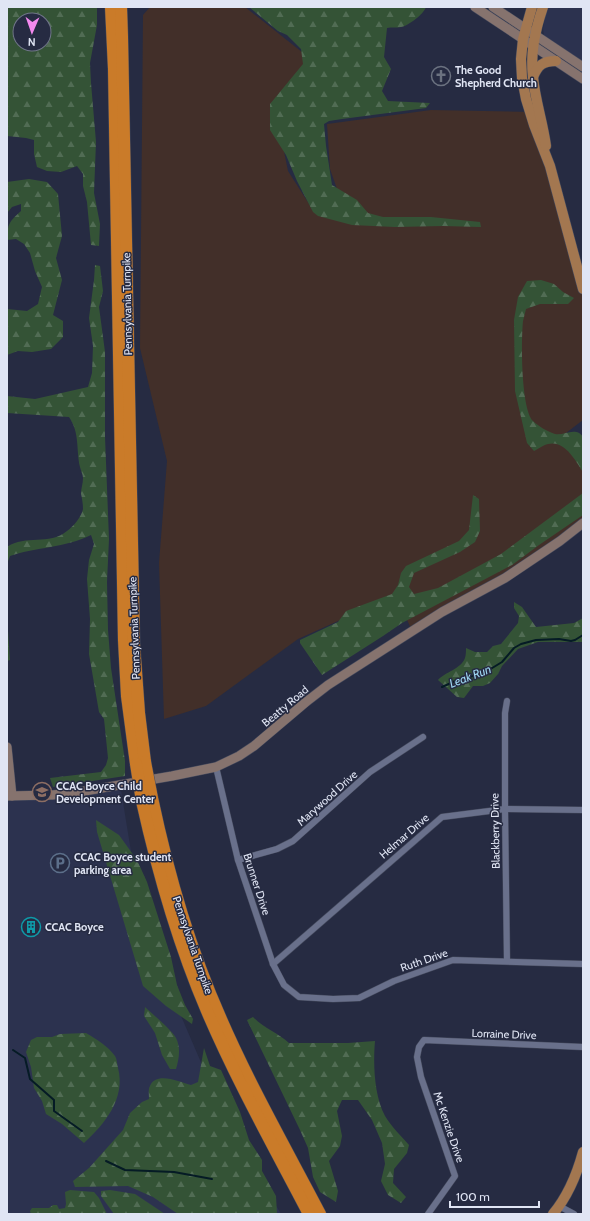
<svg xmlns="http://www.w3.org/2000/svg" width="590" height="1221" font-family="Cabin,sans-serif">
  <defs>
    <pattern id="forest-firs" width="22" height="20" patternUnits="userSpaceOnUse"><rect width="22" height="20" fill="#345336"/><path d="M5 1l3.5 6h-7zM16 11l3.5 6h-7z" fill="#516c54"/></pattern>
  </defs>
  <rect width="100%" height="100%" fill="#262b42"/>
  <!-- industrial -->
  <path fill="#422f29" d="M150,7H245L312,60L276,112L288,171L311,207L337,189L330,169L327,124L431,110L530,112L583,289V420L566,433L583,457V523L578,528L412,631L396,595L298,639L206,706L164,719L159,563L167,461L140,348L143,15Z"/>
  <!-- built -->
  <g fill="#2c324f">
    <path d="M549,7H583V65L547,39L544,35L543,29L545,16Z"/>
    <path d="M121,790L137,888L166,981L206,1074L247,1155L281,1214H7V800H52Z"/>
  </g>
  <!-- forest -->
  <g fill="url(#forest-firs)" fill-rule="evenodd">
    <path d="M7,7H97V25L90,63L91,83L96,142L94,193L100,224L99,246L91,245L87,202L83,186V174L77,166L61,172L47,171L37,167L34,154V140L26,138L7,136ZM20,20H44V44H20Z"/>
    <path d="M249,7H426C424,14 408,26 401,27C397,28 391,27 387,28L384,57L391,69L382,91L388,101L430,103L426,108L342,119L329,121L324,124L326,146L332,185L357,200L368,213L383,217H431L480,222L481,227L443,226L395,227L352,225L318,216L313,212L297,181L286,155L270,130V104L303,64L301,49L287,35L278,31Z"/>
    <path d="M29,179L47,182L58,194L62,236L56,258L62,280L53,315L63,321V337L51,349L32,352L18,351L7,355V309L27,311L38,304L42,287L35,271L30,253L24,244L16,239L7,240C7,224 10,221 21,211V204L12,207L7,213V182Z"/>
    <path d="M95,265L100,266L103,291L99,307L105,352V437L109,539L107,582L108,630L111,668L125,761V776L53,787L50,778L101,772L106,765L108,758L104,719L99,712L89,654L90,619L87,579L89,560L94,544L91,535C65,548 36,547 10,556L7,564V547C26,534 49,546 67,531C73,527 82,516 83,509C83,504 82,498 81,494C81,488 83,484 83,478C83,475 81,471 80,467C76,449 80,433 69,417L7,413V396L35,399L88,387L92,373L93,346L89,318L94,280Z"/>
    <path d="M541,280L554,284L563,292L574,298L568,304H540L526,309C525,313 524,317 523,321C521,340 521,409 533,421C538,426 548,432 555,434C564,436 576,426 583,437V472C575,460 565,440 548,444C543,445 538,449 534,451L527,443L515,391L514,320L518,297L527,281Z"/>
    <path d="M583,493V515L539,545L512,565L402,623L383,636L322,675L300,643V640L338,622L346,611L392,594L398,585L401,573L406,566L459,541L469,530L473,495L479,499L480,531L475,542L460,552L414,573L409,587L414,594L438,588L501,554Z"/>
    <path d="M514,602L522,607L536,627L574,623L583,618V642H538L518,649L502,666L498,674L490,683L483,686H473L464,698L457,697L438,680C445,672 461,669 465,658C466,655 466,651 466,648L475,652H487L493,646L501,644L518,623L519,616L514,608Z"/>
    <path d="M7,616L10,660L7,661Z"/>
    <path d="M96,820L119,835L137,860L147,882L171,957L177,985L185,1005L193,1019L192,1024L166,1006L143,986L97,832Z"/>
    <path d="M145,1007C152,1014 172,1030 176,1038C181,1048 179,1059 176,1069H170L162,1055L155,1033L144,1016Z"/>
    <path d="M253,1017C264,1028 278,1033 289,1043H348L375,1041C373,1064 374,1095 385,1116C391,1126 401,1136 409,1145L407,1153L394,1169L393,1183L406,1197L401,1203L388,1195L381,1181L385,1164L382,1143L372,1120L358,1100H342L337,1111L342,1136L340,1146L329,1161L338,1191L336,1202L320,1192L313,1177L308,1148L300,1130L247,1020Z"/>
    <path d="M86,1033C96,1039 108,1046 115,1056C117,1059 117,1064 118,1068C126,1098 105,1124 84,1143L62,1124L46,1114L42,1101L34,1088L31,1067L26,1052L31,1040L37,1037H52L60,1034Z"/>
    <path d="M204,1048L210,1066L221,1070L240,1112L249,1140L262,1160V1171L276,1196L277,1214H178L153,1197L128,1186L75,1187L73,1181L89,1168L123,1130L130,1113L142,1102L149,1099C149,1095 148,1089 150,1086C156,1071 180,1082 191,1085L198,1082Z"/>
    <path d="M70,1190L94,1192L99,1198L107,1214H31L30,1211L32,1208H49L53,1205H57L59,1209L65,1208L66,1204L65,1192Z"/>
    <path d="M110,1190L135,1194L165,1214H114L101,1196V1191Z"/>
  </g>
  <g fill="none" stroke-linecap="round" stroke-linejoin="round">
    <!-- stream -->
    <g stroke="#051b25" stroke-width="2">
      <path d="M442,687L462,678L469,677L484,673L502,662L514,648L521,644L536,640L559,639L571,641L575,640L583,635"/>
      <path d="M13,1050L25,1058L30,1079L54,1100V1111L82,1131"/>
      <path d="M106,1161L125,1170L174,1172L212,1179"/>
    </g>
    <defs>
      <g id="street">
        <path d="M507,701L505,713V809L507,961"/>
        <path d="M216,767L238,860L273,964L284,985L299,997L333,999L359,998L394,981L453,960L583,964"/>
        <path d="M238,860L277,849L293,841L370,772L423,737"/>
        <path d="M273,964L442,817L505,809L583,810"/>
        <path d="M559,1206L574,1214"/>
        <path d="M428,1214L455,1176L421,1077L417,1057L419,1047L424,1040L583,1047"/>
      </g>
      <g id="secondary">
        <path d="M475,7L583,79"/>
        <path d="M493,7L583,67"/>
        <path d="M7,747L12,796"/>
        <path d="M7,796L52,795L73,793L172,776L216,767L239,756L254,746L306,702L328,685L442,612L505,578L560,541L583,523"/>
      </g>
      <g id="primary">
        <path d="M532,7L523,39L521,59L522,78L526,99L534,125L550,166L583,289"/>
        <path d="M543,7C535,30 530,53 533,77C535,100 543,123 546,146"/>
        <path d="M533,77C538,65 543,61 556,61"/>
        <path d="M553,1214C568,1196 577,1174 583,1152"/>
      </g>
      <g id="highway">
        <path d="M111,7L114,69L124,640L127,696L136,764"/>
        <path d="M121,7L122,37L134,644L139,713L145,762"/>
        <path d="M152,798C168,874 189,947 220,1017C249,1084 286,1149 320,1214"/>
        <path d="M142,801C158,873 178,943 207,1011C237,1081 274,1147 309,1214"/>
      </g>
    </defs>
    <!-- street casing -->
    <use href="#street" stroke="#454a5d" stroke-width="7"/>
    <!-- secondary casing -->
    <use href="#secondary" stroke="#454a5d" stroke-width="10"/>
    <!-- primary casing -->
    <use href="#primary" stroke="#454a5d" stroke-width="11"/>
    <!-- highway casing -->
    <use href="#highway" stroke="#454a5d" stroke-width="13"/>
    <!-- street -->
    <use href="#street" stroke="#69708b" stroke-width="6"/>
    <!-- secondary -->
    <use href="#secondary" stroke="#86736e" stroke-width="9"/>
    <!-- primary -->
    <use href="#primary" stroke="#a37750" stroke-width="10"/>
    <!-- highway -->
    <use href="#highway" stroke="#ca7b29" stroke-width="12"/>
    <defs>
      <g id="highway-bridge">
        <path d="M145,762L152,798"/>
        <path d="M136,764L142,801"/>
      </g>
    </defs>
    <!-- highway-bridge casing -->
    <use href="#highway-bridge" stroke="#454a5d" stroke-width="13" stroke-linecap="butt"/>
    <!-- highway-bridge -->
    <use href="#highway-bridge" stroke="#ca7b29" stroke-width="12"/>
  </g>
  <!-- icons -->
  <defs>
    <symbol id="church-ring" viewBox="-11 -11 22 22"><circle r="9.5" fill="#262b42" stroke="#6b7280" stroke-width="1.5"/><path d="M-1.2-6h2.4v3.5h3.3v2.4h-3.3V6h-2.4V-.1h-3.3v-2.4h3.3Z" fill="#6b7280"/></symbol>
    <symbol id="school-ring" viewBox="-11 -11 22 22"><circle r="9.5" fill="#262b42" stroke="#8d6e63" stroke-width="1.5"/><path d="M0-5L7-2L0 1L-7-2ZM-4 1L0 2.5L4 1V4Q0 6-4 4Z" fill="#8d6e63"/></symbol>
    <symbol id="parking-ring" viewBox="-11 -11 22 22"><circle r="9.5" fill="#262b42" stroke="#5c6f8a" stroke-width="1.5"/><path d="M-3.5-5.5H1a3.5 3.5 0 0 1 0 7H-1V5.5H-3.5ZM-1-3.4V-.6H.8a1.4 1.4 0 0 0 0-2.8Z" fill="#5c6f8a"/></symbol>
    <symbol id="building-ring" viewBox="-11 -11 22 22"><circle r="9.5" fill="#262b42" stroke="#0f9aa8" stroke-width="1.5"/><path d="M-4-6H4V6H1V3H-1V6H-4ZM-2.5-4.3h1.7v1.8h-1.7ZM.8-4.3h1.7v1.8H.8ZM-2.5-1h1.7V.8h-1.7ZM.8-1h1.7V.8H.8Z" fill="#0f9aa8"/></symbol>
  </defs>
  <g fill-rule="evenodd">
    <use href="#church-ring" x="430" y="65" width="22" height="22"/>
    <use href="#school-ring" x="31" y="781" width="22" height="22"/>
    <use href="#parking-ring" x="49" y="852" width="22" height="22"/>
    <use href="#building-ring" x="20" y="916" width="22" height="22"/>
  </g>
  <g text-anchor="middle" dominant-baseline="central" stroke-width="3" stroke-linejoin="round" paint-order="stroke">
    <!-- poi labels -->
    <g font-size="11" font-weight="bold" fill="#e0e5f4" stroke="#262b42" text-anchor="start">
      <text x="455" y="70">The Good<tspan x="455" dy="13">Shepherd Church</tspan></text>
      <text x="56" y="786">CCAC Boyce Child<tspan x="56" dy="13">Development Center</tspan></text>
      <text x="74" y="857">CCAC Boyce student<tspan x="74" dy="13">parking area</tspan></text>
      <text x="45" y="927">CCAC Boyce</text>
    </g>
    <!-- street labels -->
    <g font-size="11" fill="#e0e5f4" stroke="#262b42">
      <text transform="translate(127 304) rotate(-91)">Pennsylvania Turnpike</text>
      <text transform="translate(134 628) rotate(-92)">Pennsylvania Turnpike</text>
      <text transform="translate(285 706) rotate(-40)">Beatty Road</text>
      <text transform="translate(327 798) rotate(-42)">Marywood Drive</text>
      <text transform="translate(495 831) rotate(-91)">Blackberry Drive</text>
      <text transform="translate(404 836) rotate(-41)">Helmar Drive</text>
      <text transform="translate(257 884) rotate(72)">Brunner Drive</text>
      <text transform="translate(193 945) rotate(71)">Pennsylvania Turnpike</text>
      <text transform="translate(424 960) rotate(-19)">Ruth Drive</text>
      <text transform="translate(504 1034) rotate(2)">Lorraine Drive</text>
      <text transform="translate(449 1127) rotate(71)">Mc Kenzie Drive</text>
    </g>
    <!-- water labels -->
    <g font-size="12" font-style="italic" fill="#9fd8f3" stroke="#262b42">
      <text transform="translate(470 676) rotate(-21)">Leak Run</text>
    </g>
  </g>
  <!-- border -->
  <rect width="590" height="1221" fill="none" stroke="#e0e5f4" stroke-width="16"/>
  <!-- north arrow -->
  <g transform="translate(32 32) rotate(182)"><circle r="19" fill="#262b42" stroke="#707589"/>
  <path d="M0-3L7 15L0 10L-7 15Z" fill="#f489ef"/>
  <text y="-6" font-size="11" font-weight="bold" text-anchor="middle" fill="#e0e5f4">N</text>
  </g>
  <!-- scale -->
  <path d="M450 1201v6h89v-6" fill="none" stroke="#e0e5f4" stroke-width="2"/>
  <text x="456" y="1201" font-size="12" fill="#e0e5f4" stroke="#262b42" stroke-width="3" paint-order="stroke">100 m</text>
</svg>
